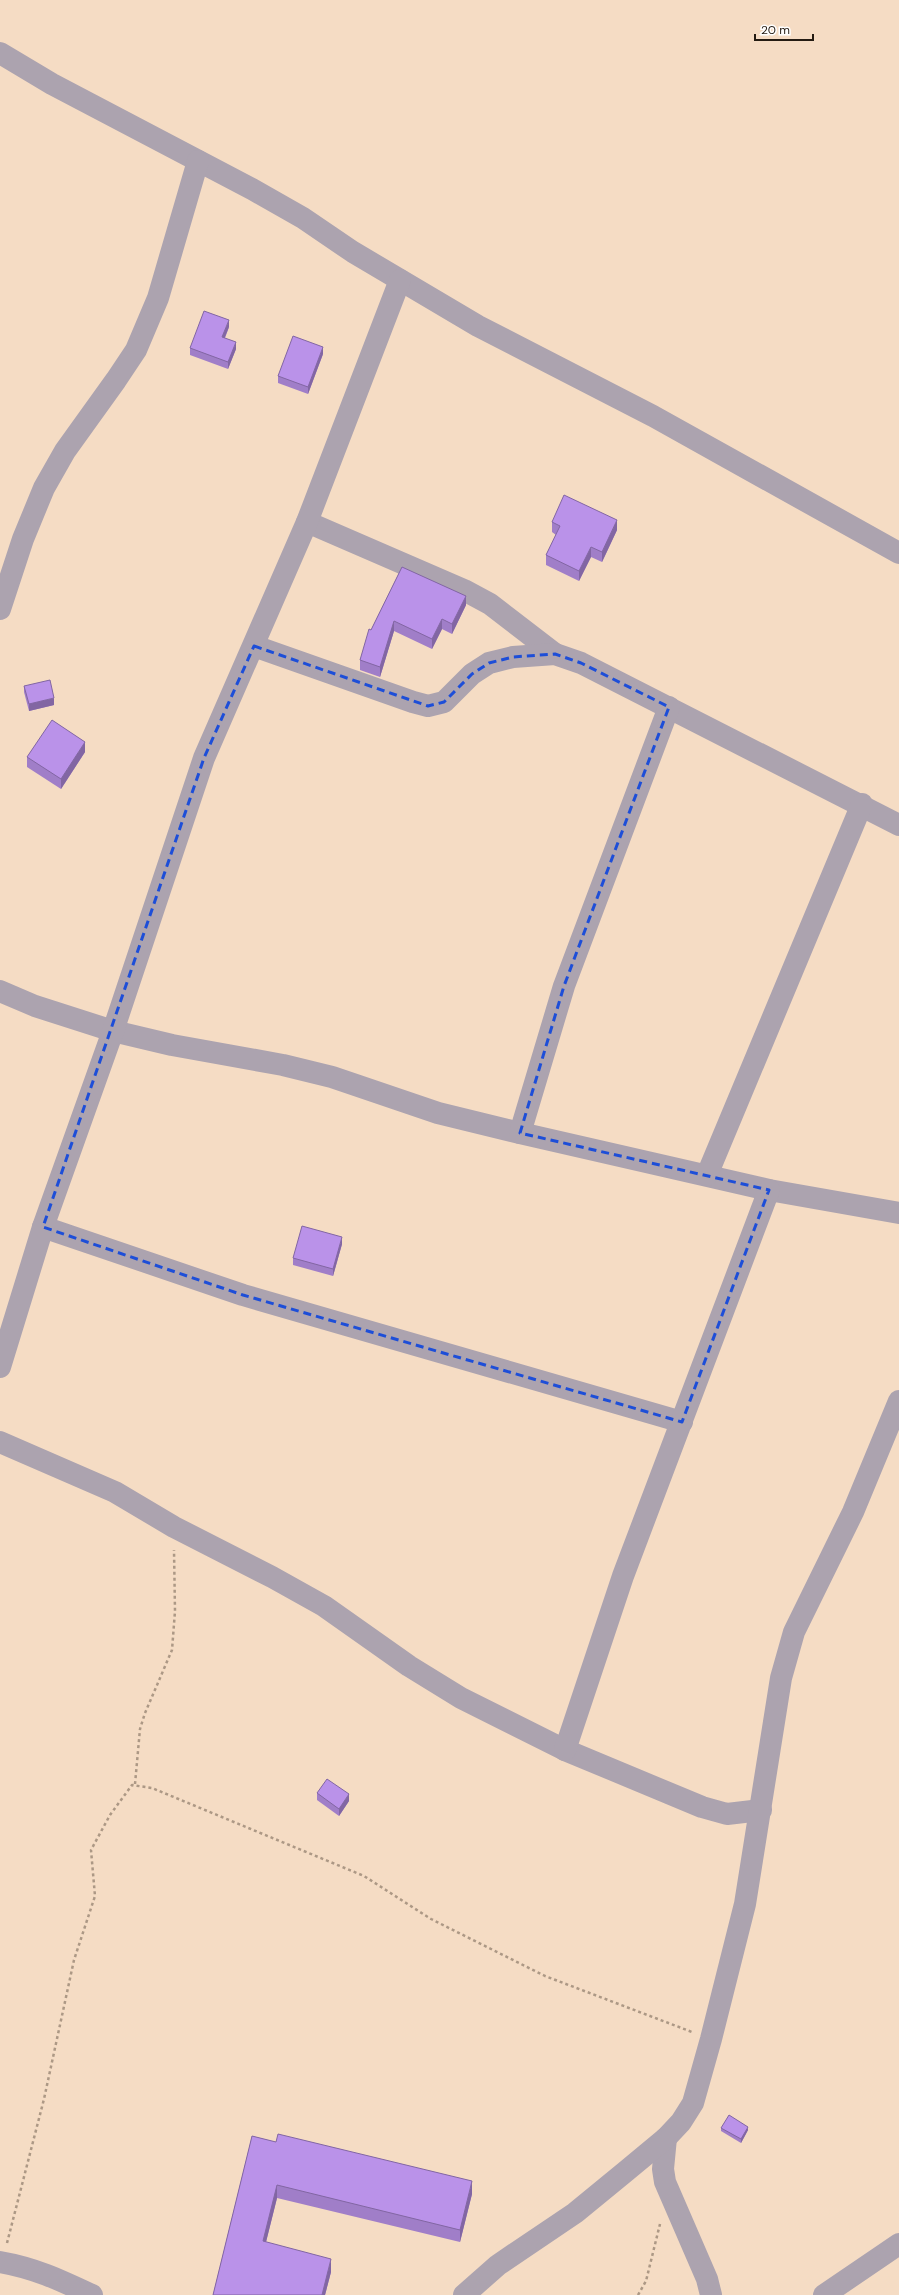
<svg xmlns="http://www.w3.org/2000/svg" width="899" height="2295" font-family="'DM Sans',sans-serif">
  <rect width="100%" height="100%" fill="#f5dcc4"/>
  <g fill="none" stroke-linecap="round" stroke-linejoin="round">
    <!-- path -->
    <g stroke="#ac9885" stroke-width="2.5" stroke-dasharray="3 3" stroke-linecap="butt">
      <path d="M135,1784L140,1729L145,1713L172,1650L175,1611L174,1550"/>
      <path d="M7,2243L44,2099L74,1960L95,1896L91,1850L110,1815L132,1785L152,1788L364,1876L431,1919L545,1976L692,2032"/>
      <path d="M638,2295L646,2281L660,2224"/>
    </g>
    <!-- street -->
    <g stroke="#aca3af" stroke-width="22">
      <path d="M0,53L52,84L252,189L303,218L353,252L478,326L653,416L899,553"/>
      <path d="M307,522L464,590L490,604L555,654"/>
      <path d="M0,609L23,539L44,488L65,451L116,380L136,350L158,298L198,161"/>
      <path d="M254,646L413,702L428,706L444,702L472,674L489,663L513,657L555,654L581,663L899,825"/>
      <path d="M0,991L35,1006L113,1031L172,1045L283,1065L332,1077L438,1113L520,1133L769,1190L899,1213"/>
      <path d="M520,1133L564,986L669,707"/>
      <path d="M707,1175L862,804"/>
      <path d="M43,1227L243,1295L682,1422"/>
      <path d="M0,1367L43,1227L113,1031L204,758L307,522L400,280"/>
      <path d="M0,1442L115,1492L174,1527L272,1577L324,1606L409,1666L461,1698L565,1750L702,1807L727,1814L761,1810"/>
      <path d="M565,1750L623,1576L769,1190"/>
      <path d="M666,2138L663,2169L665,2182L707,2279L711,2295"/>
      <path d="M0,2262C35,2268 60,2280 92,2295"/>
      <path d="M464,2295L498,2265L575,2213L625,2172L666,2138L681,2122L693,2103L711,2039L745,1904L781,1678L794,1632L853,1512L899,1401"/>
      <path d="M824,2295L899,2244"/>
    </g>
  </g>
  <!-- wall -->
  <g fill="#a07ec8">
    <path d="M229,327L225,338L236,349L228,369L190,355V348Z"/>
    <path d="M323,354L308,394L278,383V376Z"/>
    <path d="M552,522L617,530L602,562L591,557L579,581L546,565V555L556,535L552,532Z"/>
    <path d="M402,567L466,605L452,634L442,629L432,649L394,631L380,677L360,670V660L371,630Z"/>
    <path d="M24,686L54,705L29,711L24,692Z"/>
    <path d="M85,752L61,789L27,767V757Z"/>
    <path d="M342,1244L333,1276L293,1265V1258Z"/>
    <path d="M317,1793L349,1801L339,1816L317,1800Z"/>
    <path d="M721,2128L748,2130L741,2143L721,2131Z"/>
    <path d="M252,2136L472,2194L460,2242L277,2198L266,2242L331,2272L325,2295H213Z"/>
  </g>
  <!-- shaded-wall -->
  <g fill="#8266a3">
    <path d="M229,320V327L222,344V337Z"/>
    <path d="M236,342V349L228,369V362Z"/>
    <path d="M323,347V354L308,394V387Z"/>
    <path d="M617,520V530L602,562V552Z"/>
    <path d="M591,547V557L579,581V571Z"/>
    <path d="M466,596V605L452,634V624Z"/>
    <path d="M442,619V629L432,649V639Z"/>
    <path d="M394,621V631L380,677V667Z"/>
    <path d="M54,698V705L29,711V704Z"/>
    <path d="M85,742V752L61,789V779Z"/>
    <path d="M342,1237V1244L333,1276V1269Z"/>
    <path d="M349,1794V1801L339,1816V1809Z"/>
    <path d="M748,2127V2130L741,2143V2139Z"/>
    <path d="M472,2181V2194L460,2242V2230Z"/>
    <path d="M277,2185V2198L263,2254V2241Z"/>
    <path d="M331,2259V2272L325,2295H322Z"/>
  </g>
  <!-- building -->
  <g fill="#ba92e9" stroke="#8266a3">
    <path d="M204,311L229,320L222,337L236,342L228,362L190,348Z"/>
    <path d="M293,336L323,347L308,387L278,376Z"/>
    <path d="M564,495L617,520L602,552L591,547L579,571L546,555L560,526L552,522Z"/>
    <path d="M402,567L466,596L452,624L442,619L432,639L394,621L380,667L360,660L369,629L371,630Z"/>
    <path d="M50,680L54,698L29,704L24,686Z"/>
    <path d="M52,720L85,742L61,779L27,757Z"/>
    <path d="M302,1226L342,1237L333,1269L293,1258Z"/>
    <path d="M327,1779L349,1794L339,1809L317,1793Z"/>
    <path d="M729,2115L748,2127L741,2139L721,2128Z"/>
    <path d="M278,2134L472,2181L460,2230L277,2185L263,2241L331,2259L322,2295H213L252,2136L276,2142Z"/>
  </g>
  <!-- marked area -->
  <path fill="none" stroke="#1d4ed8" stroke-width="3" stroke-dasharray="8 5" stroke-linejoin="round" d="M254,646L428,706L444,702L472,674L489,663L513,657L555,654L581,663L669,707L564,986L520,1133L769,1190L682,1422L243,1295L43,1227L204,758Z"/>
  <!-- scale -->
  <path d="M755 34v6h58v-6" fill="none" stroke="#241b12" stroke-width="2"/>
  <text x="761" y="34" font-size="12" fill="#241b12" stroke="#ffffff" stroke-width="3" paint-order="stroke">20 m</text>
</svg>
